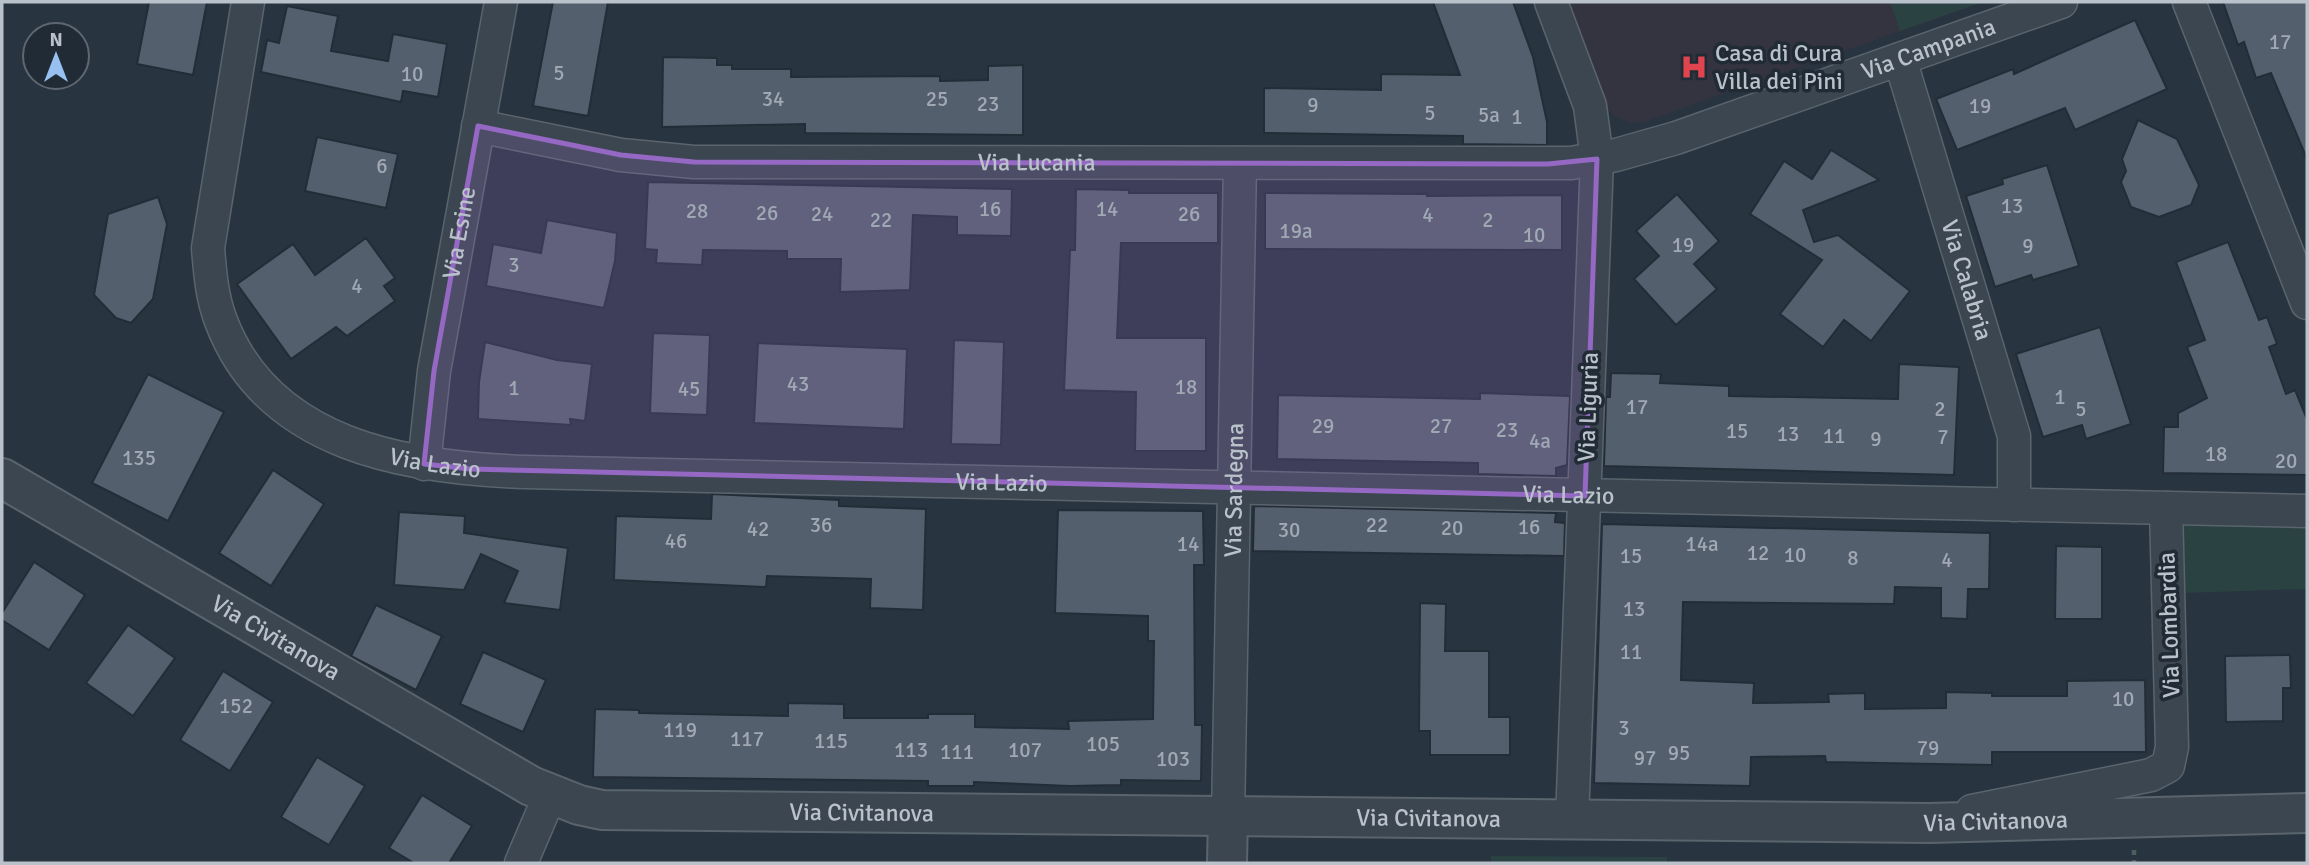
<svg xmlns="http://www.w3.org/2000/svg" width="2309" height="865" font-family="Signika,sans-serif">
  <rect width="100%" height="100%" fill="#283440"/>
  <!-- medical -->
  <path fill="#343441" d="M1567,2H1983L1644,122H1629L1614,116L1604,104Z"/>
  <!-- green -->
  <g fill="#2b4242">
    <path d="M1890,2H1983L1900,31Z"/>
    <path d="M2181,523L2307,525V589L2183,593Z"/>
    <path d="M1491,856L1667,857V863H1491Z"/>
  </g>
  <!-- building -->
  <g fill="#545f6d" stroke="#232d37" stroke-width="2">
    <path d="M149,2H207L193,75L137,64Z"/>
    <path d="M553,2H608L588,116L533,106Z"/>
    <path d="M1433,2H1513L1533,57L1547,122V145L1463,144V136L1264,133V88L1381,90V74L1460,75Z"/>
    <path d="M2223,2H2307V159L2271,73L2256,78L2244,42L2238,45Z"/>
    <path d="M287,6L338,16L331,51L388,61L393,34L447,44L438,97L403,91L401,102L261,72L267,40L279,43Z"/>
    <path d="M2135,20L2167,89L2075,130L2065,108L1957,150L1936,99L2013,69L2014,74Z"/>
    <path d="M663,57L717,58V65H732V69H791V77L940,76V81L988,80V66L1023,65V135L805,133V124L662,127Z"/>
    <path d="M2138,120L2177,139L2199,185L2191,205L2159,217L2131,207L2121,182L2126,171L2122,159Z"/>
    <path d="M317,137L398,154L386,208L305,191Z"/>
    <path d="M1831,150L1879,180L1803,210L1814,242L1838,235L1910,291L1871,341L1844,320L1823,347L1780,314L1822,260L1750,214L1784,161L1812,179Z"/>
    <path d="M2047,165L2079,266L2033,280L2031,275L1995,287L1966,196L2003,184L2002,179Z"/>
    <path d="M648,182L1012,189L1011,236L957,235V217L913,215L910,290L840,292L841,259H787V251L703,250L702,265L656,263L657,250L645,249Z"/>
    <path d="M1076,189L1129,190V193H1218V243H1121L1117,338H1206V451H1135L1136,392L1064,390L1070,250H1075Z"/>
    <path d="M1265,193L1427,194V196L1562,195V250L1265,249Z"/>
    <path d="M1677,194L1719,241L1694,264L1717,289L1676,325L1634,279L1659,256L1636,231Z"/>
    <path d="M158,197L167,224L153,299L131,323L116,318L94,295L108,214Z"/>
    <path d="M547,220L617,233L615,261L604,308L486,286L493,244L541,253Z"/>
    <path d="M366,238L395,278L384,286L395,301L347,336L336,327L291,359L237,284L293,244L315,275Z"/>
    <path d="M2228,242L2259,320L2267,317L2277,344L2269,347L2286,394L2295,390L2307,419V475L2163,473L2164,427H2178V413L2207,398L2187,347L2205,340L2176,262Z"/>
    <path d="M2100,327L2131,424L2086,439L2082,425L2043,437L2016,354Z"/>
    <path d="M653,333L710,335L707,415L650,413Z"/>
    <path d="M954,340L1004,342L1001,445L951,444Z"/>
    <path d="M485,342L557,360L592,364L585,421L570,419L571,425L478,419L479,382Z"/>
    <path d="M758,343L907,349L904,429L754,423Z"/>
    <path d="M1899,364L1959,367L1954,475L1604,466L1606,397H1610L1611,373L1661,374L1660,383L1729,386V396L1898,399Z"/>
    <path d="M148,374L224,412L168,521L92,483Z"/>
    <path d="M1480,393L1570,396L1567,465L1556,468V476L1478,474V463L1277,459L1278,395L1480,399Z"/>
    <path d="M273,470L324,504L271,586L219,553Z"/>
    <path d="M712,494L839,500V506L926,509L923,610L870,608L871,579L767,576L766,587L614,580L616,516L711,519Z"/>
    <path d="M1254,506L1556,513L1555,522L1565,523L1564,556L1253,551Z"/>
    <path d="M1058,510L1203,511L1204,565H1194L1195,725H1202L1201,781L1121,780V785L1070,786L974,782V786H928V781L593,777L595,709L639,710V713L788,716V703L844,704V718H928V714H975V727L1069,729L1068,721L1153,719L1154,641H1148V616L1055,613Z"/>
    <path d="M399,512L465,516L464,533L568,548L560,610L504,603L518,571L481,554L464,590L394,585Z"/>
    <path d="M1602,524L1990,533L1989,589H1968L1967,619L1941,618V588L1895,587L1894,604L1683,602L1681,680L1754,683L1753,703L1829,702L1828,694L1865,693V709L1946,708V692L1992,693V696H2067V681L2145,680L2146,752H1992V765L1826,762L1825,756L1751,757L1750,786L1594,783Z"/>
    <path d="M2056,546L2102,547V619H2055Z"/>
    <path d="M34,562L85,595L49,650L2,620V613Z"/>
    <path d="M1420,603L1446,604L1445,651H1489V717H1510V755H1430V731H1419Z"/>
    <path d="M376,605L442,636L416,690L351,656Z"/>
    <path d="M128,625L175,658L133,716L86,683Z"/>
    <path d="M483,652L546,680L523,732L460,704Z"/>
    <path d="M2290,655L2291,688H2283V721L2226,722L2225,656Z"/>
    <path d="M223,671L273,702L230,771L180,740Z"/>
    <path d="M317,757L365,786L329,845L281,817Z"/>
    <path d="M422,795L472,826L449,863H414L389,848Z"/>
  </g>
  <g fill="none" stroke-linecap="round" stroke-linejoin="round">
    <defs>
      <g id="minor">
        <path id="s1" d="M248,2L208,248C210,273 212,298 221,321C268,446 407,468 525,472L2307,511"/>
        <path d="M1551,2L1590,106L1597,159L1572,820"/>
        <path d="M2189,2L2307,303"/>
        <path id="s2" d="M1900,59L2014,436V505"/>
        <path id="s3" d="M478,126L621,155L694,162L1571,163L1616,155L1676,138L2061,2"/>
        <path id="s4" d="M424,464L434,371L501,2"/>
        <path d="M1972,811L2151,775L2168,766L2172,747L2166,508"/>
        <path id="s5" d="M1228,817L1240,163"/>
        <path d="M521,863L550,795"/>
      </g>
      <g id="tertiary">
        <path id="s6" d="M2,478L531,786L579,805L602,810L1929,823L2307,813"/>
        <path d="M1227,863L1228,817"/>
      </g>
    </defs>
    <!-- minor casing -->
    <use href="#minor" stroke="#5a646d" stroke-width="35"/>
    <!-- tertiary casing -->
    <use href="#tertiary" stroke="#5a646d" stroke-width="42"/>
    <!-- path -->
    <path stroke="#4a5e60" stroke-width="4.5" stroke-dasharray="5 5" stroke-linecap="butt" d="M2134,850V863"/>
    <!-- minor -->
    <use href="#minor" stroke="#3c4650" stroke-width="32"/>
    <!-- tertiary -->
    <use href="#tertiary" stroke="#3c4650" stroke-width="38"/>
  </g>
  <!-- marked area -->
  <path fill="#9468c3" fill-opacity="0.2" stroke="#9468c3" stroke-width="5" stroke-linejoin="round" d="M478,126L621,155L694,162L1548,164L1597,159L1585,496L470,469L424,464L434,371Z"/>
  <!-- icons -->
  <defs>
    <symbol id="hospital-bare" viewBox="-9 -9 18 18"><path d="M-5-5h3v3.5h4V-5h3V5h-3V1.5h-4V5h-3Z" fill="#e0444e" stroke="#212b35" stroke-width="2.5" paint-order="stroke"/></symbol>
  </defs>
  <g fill-rule="evenodd">
    <use href="#hospital-bare" x="1675" y="48" width="38" height="38"/>
  </g>
  <g text-anchor="middle" dominant-baseline="central" stroke-width="7" stroke-linejoin="round" paint-order="stroke">
    <!-- number labels -->
    <g font-size="21" fill="#a0a8b3">
      <text x="2280" y="42">17</text>
      <text x="559" y="73">5</text>
      <text x="412" y="74">10</text>
      <text x="773" y="99">34</text>
      <text x="937" y="99">25</text>
      <text x="988" y="104">23</text>
      <text x="1313" y="105">9</text>
      <text x="1980" y="106">19</text>
      <text x="1430" y="113">5</text>
      <text x="1489" y="115">5a</text>
      <text x="1517" y="117">1</text>
      <text x="382" y="166">6</text>
      <text x="2012" y="206">13</text>
      <text x="990" y="209">16</text>
      <text x="1107" y="209">14</text>
      <text x="697" y="211">28</text>
      <text x="767" y="213">26</text>
      <text x="822" y="214">24</text>
      <text x="1189" y="214">26</text>
      <text x="1428" y="215">4</text>
      <text x="881" y="220">22</text>
      <text x="1488" y="220">2</text>
      <text x="1296" y="231">19a</text>
      <text x="1534" y="235">10</text>
      <text x="1683" y="245">19</text>
      <text x="2028" y="246">9</text>
      <text x="514" y="265">3</text>
      <text x="357" y="286">4</text>
      <text x="798" y="384">43</text>
      <text x="1186" y="387">18</text>
      <text x="514" y="388">1</text>
      <text x="689" y="389">45</text>
      <text x="2060" y="397">1</text>
      <text x="1637" y="407">17</text>
      <text x="1940" y="409">2</text>
      <text x="2081" y="409">5</text>
      <text x="1323" y="426">29</text>
      <text x="1441" y="426">27</text>
      <text x="1507" y="430">23</text>
      <text x="1737" y="431">15</text>
      <text x="1788" y="434">13</text>
      <text x="1834" y="436">11</text>
      <text x="1943" y="437">7</text>
      <text x="1876" y="439">9</text>
      <text x="1540" y="441">4a</text>
      <text x="2216" y="454">18</text>
      <text x="139" y="458">135</text>
      <text x="2286" y="461">20</text>
      <text x="821" y="525">36</text>
      <text x="1377" y="525">22</text>
      <text x="1529" y="527">16</text>
      <text x="1452" y="528">20</text>
      <text x="758" y="529">42</text>
      <text x="1289" y="530">30</text>
      <text x="676" y="541">46</text>
      <text x="1188" y="544">14</text>
      <text x="1702" y="544">14a</text>
      <text x="1758" y="553">12</text>
      <text x="1795" y="555">10</text>
      <text x="1631" y="556">15</text>
      <text x="1853" y="558">8</text>
      <text x="1947" y="560">4</text>
      <text x="1634" y="609">13</text>
      <text x="1631" y="652">11</text>
      <text x="2123" y="699">10</text>
      <text x="236" y="706">152</text>
      <text x="1624" y="728">3</text>
      <text x="680" y="730">119</text>
      <text x="747" y="739">117</text>
      <text x="831" y="741">115</text>
      <text x="1103" y="744">105</text>
      <text x="1928" y="748">79</text>
      <text x="911" y="750">113</text>
      <text x="1025" y="750">107</text>
      <text x="957" y="752">111</text>
      <text x="1679" y="753">95</text>
      <text x="1645" y="758">97</text>
      <text x="1173" y="759">103</text>
    </g>
    <!-- street labels -->
    <g font-size="24" fill="#b9c1ca" stroke="#212b35">
      <text stroke="none"><textPath href="#s3" startOffset="1472">Via Campania</textPath></text>
      <text stroke="none"><textPath href="#s3" startOffset="562">Via Lucania</textPath></text>
      <text stroke="none"><textPath href="#s4" startOffset="234">Via Esine</textPath></text>
      <text stroke="none"><textPath href="#s2" startOffset="231">Via Calabria</textPath></text>
      <text transform="translate(1588 407) rotate(-88)">Via Liguria</text>
      <text stroke="none"><textPath href="#s1" startOffset="595">Via Lazio</textPath></text>
      <text stroke="none"><textPath href="#s1" startOffset="1162">Via Lazio</textPath></text>
      <text stroke="none"><textPath href="#s5" startOffset="327">Via Sardegna</textPath></text>
      <text stroke="none"><textPath href="#s1" startOffset="1729">Via Lazio</textPath></text>
      <text transform="translate(2169 625) rotate(-92)">Via Lombardia</text>
      <text stroke="none"><textPath href="#s6" startOffset="317">Via Civitanova</textPath></text>
      <text stroke="none"><textPath href="#s6" startOffset="947">Via Civitanova</textPath></text>
      <text stroke="none"><textPath href="#s6" startOffset="1514">Via Civitanova</textPath></text>
      <text stroke="none"><textPath href="#s6" startOffset="2081">Via Civitanova</textPath></text>
    </g>
    <!-- poi labels -->
    <g font-size="24" fill="#b9c1ca" stroke="#212b35" text-anchor="start">
      <text x="1715" y="53">Casa di Cura<tspan x="1715" dy="28">Villa dei Pini</tspan></text>
    </g>
  </g>
  <!-- border -->
  <rect width="2309" height="865" fill="none" stroke="#b9c1ca" stroke-width="7"/>
  <!-- north arrow -->
  <g transform="translate(56 56)"><circle r="33" fill="#212b35" stroke="#5e6771" stroke-width="2"/>
  <path d="M0-5L12 26L0 18L-12 26Z" fill="#97c0f0"/>
  <text y="-10" font-size="19" font-weight="bold" text-anchor="middle" fill="#b9c1ca">N</text>
  </g>
</svg>
